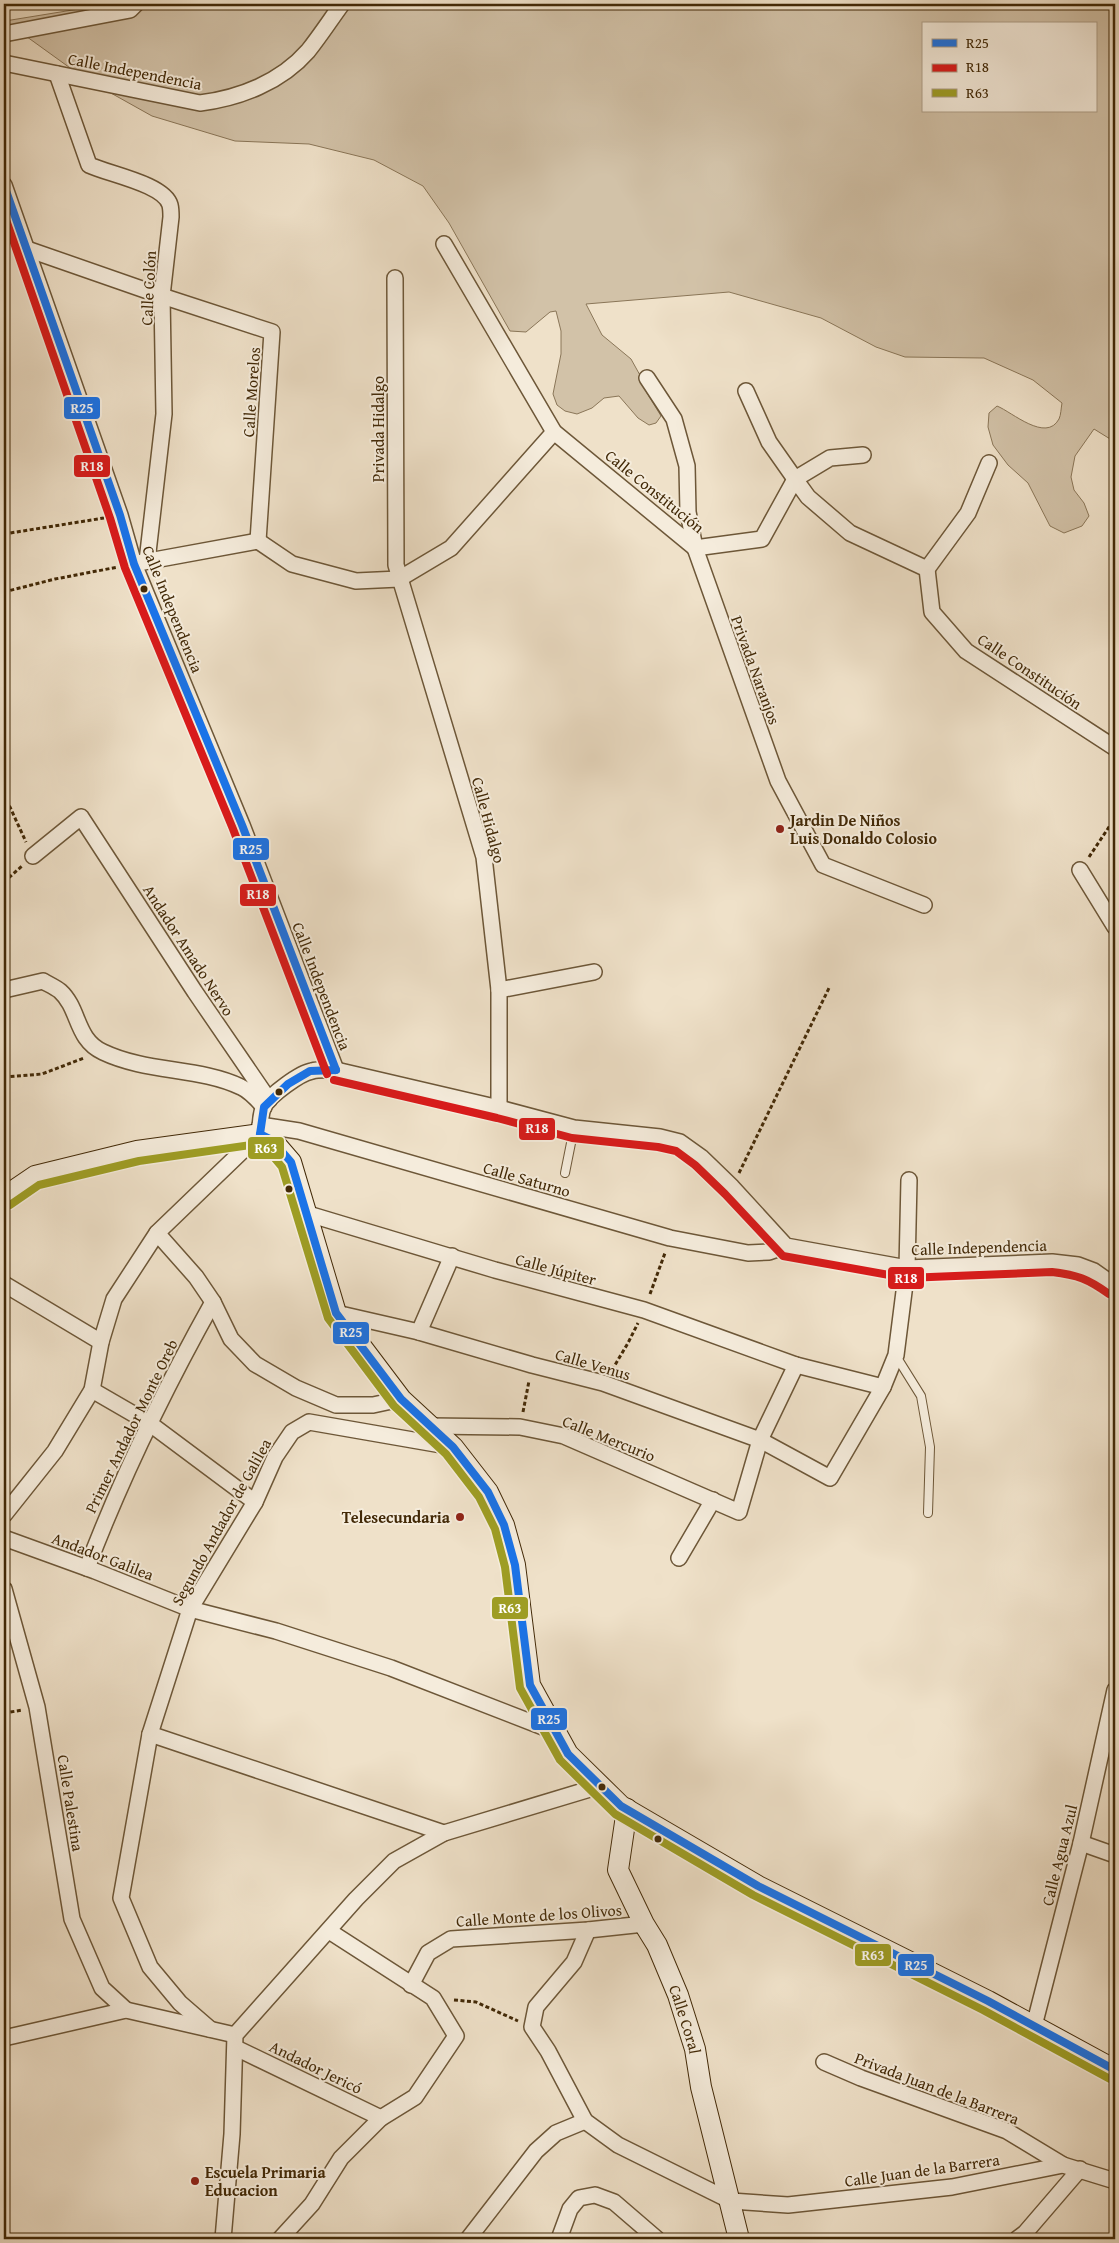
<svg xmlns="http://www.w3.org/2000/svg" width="1119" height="2243" font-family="'Gentium Book Plus',serif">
  <rect width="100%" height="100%" fill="#efe1c9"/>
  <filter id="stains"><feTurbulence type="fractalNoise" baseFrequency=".004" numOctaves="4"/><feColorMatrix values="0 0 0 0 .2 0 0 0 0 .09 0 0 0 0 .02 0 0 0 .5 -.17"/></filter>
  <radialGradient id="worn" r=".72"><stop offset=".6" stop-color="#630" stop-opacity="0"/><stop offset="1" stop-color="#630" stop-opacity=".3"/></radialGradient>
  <!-- green -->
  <path fill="#d2c2a8" stroke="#8a7658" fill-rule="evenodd" d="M91,4H1115V442L1094,429L1075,456L1071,477L1074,490L1084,503L1089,516L1082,526L1064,533L1050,526L1028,483L1008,465L993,445L988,427L989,413L997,406C1012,412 1046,443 1059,419C1061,415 1061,408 1062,403L1033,380L984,358L905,357L876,347L821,318L729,292L586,304L602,335L631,359L641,377L647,393L661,416L656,423L649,425L638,418L619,396L604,398L592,408L577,414L565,411L557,405L553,394L561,354V331L556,311L550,312L526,332L510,331L449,223L423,186L374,160L309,144L235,141L152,116L84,78L5,21L91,7ZM923,24H1095V111H923Z"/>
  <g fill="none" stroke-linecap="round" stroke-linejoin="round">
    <defs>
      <g id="lane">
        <path d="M565,1173L574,1128"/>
        <path d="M896,1356L921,1396L930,1447L928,1513"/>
      </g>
      <g id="street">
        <path d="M4,34L130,10L136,4"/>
        <path d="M4,63L200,103C240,98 281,82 308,51C320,36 331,19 342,4"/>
        <path d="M57,74L89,165C108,174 164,184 170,205C171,209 171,214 171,217L162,296L164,414L147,561"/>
        <path d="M4,185L120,515L134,564L242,825L336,1070"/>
        <path d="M444,244L554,432L695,548L762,539L795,479L808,497L850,533L927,569L932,612L966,651L1115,748"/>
        <path d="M27,249L162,296L272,332L258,541"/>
        <path d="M395,278L396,565L484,857L499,990V1108"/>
        <path d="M647,378L674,419L687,466L688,512L695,548L778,781L823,865L924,905"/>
        <path d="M746,391L769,442L795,479L830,458L863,455"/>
        <path d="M138,563L258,541L292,564L356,581L399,579L451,548L554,432"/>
        <path d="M927,569L968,513L989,463"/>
        <path d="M33,856L81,817L195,992L269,1100"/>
        <path d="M1080,870L1115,927"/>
        <path d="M4,990L43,981C48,984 55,987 60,991C80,1009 75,1039 103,1052C147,1073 199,1067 241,1087C250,1091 257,1099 264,1107"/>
        <path d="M499,990L594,972"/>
        <path d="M260,1125L299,1131L670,1238L748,1253L769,1252L786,1246"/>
        <path d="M305,1213L495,1270L644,1310L796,1365L883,1387"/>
        <path d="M157,1233L196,1277L213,1302L231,1339L255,1364L296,1388L336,1405H373L401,1399"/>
        <path d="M4,1284L101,1342"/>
        <path d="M336,1313L419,1332L532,1365L603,1383L760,1440L830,1478L883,1387L896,1355L907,1268L909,1180"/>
        <path d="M419,1332L452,1256"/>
        <path d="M92,1390L149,1423L255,1502"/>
        <path d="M430,1426L520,1427L564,1436L739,1512L760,1440L796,1365"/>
        <path d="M4,1515L55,1451L92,1390L101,1342L114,1299L157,1233L260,1134C260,1125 260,1114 264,1106C270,1095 300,1073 312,1071C319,1069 328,1070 336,1070L499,1108L574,1128L660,1137L680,1142L701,1157L732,1187L786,1246L907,1268L1052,1262L1078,1265L1094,1271L1115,1286"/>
        <path d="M4,1538L95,1571L190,1609L276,1631L391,1668L556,1732"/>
        <path d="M679,1558L713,1500"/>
        <path d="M87,1568C122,1476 165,1388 213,1302"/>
        <path d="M4,1589L37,1707L72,1919L102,1988L126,2010"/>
        <path d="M150,1734L444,1833"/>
        <path d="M1081,1843L1115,1855"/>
        <path d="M588,1930L574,1962L536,2007L532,2027L548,2051L585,2121L618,2145L731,2201L788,2205L952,2187L1063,2165L1115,2181"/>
        <path d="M411,1985L428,1953L451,1939L588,1930L644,1924"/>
        <path d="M1034,2026L1081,1843L1115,1690"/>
        <path d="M210,2029L180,2003L150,1967L121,1898L150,1734L190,1609L255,1502L275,1457L292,1432L309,1422L453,1447"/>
        <path d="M4,2038L126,2010L235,2035"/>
        <path d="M236,2048L381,2118"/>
        <path d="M824,2062L861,2078L1007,2131L1063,2165"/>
        <path d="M223,2239L232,2134L235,2035L356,1899L394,1861L444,1833L600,1786"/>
        <path d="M280,2239L312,2204L341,2158L381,2118L415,2097L456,2036L433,1998L329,1931"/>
        <path d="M468,2239L536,2151L556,2133L585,2121"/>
        <path d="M559,2239L570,2209L579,2198L595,2195L614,2202L657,2239"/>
        <path d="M1017,2239L1025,2233L1080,2169"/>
      </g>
      <g id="secondary">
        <path d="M4,1197L35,1176L137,1151L260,1134L272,1140L291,1162L336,1313L401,1399L453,1447L488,1492L504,1525L515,1565L530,1685L568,1754L621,1806L758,1886L988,2001L1115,2070"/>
        <path id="s1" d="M627,1809L618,1870L644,1924L657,1945L678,1995L695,2049L701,2087L739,2239"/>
      </g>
    </defs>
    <!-- lane casing -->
    <use href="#lane" stroke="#6d5738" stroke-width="10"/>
    <!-- street casing -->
    <use href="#street" stroke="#6d5738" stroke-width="18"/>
    <!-- secondary casing -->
    <use href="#secondary" stroke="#422907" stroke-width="22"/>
    <!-- path -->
    <g stroke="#422907" stroke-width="3" stroke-dasharray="4 2.5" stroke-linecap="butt">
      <path d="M4,534L104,518"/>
      <path d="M4,592L55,579L118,567"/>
      <path d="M4,794L26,842"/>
      <path d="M1089,857L1115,818"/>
      <path d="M4,882L22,866"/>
      <path d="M4,1077L42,1074L84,1058"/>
      <path d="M739,1173L830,986"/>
      <path d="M650,1294L665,1253"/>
      <path d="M612,1370L628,1343L638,1323"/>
      <path d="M523,1412L529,1381"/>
      <path d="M4,1713L23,1710"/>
      <path d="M454,2000L476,2002L518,2021"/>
    </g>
    <!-- lane -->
    <use href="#lane" stroke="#f5ecdc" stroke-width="8"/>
    <!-- street -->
    <use href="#street" stroke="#f5ecdc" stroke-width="15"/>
    <!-- secondary -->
    <use href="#secondary" stroke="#f5ecdc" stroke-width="20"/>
    <defs>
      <g id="bus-1">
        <path d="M4,185L120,515L134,564L242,825L336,1070"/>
        <path d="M260,1134L272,1140L291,1162L336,1313L401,1399L453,1447L488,1492L504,1525L515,1565L530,1685L568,1754L621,1806L758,1886L988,2001L1115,2070"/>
        <path d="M260,1134L264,1107L288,1084L310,1071L336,1070"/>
      </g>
      <g id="bus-2">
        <path d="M4,214L110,518L125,568L233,829L327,1074"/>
        <path d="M334,1080L497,1118L572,1138L658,1147L676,1151L695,1165L725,1194L783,1256L906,1278L1052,1272C1078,1275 1088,1279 1109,1294"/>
      </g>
      <path id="bus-3" d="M10,1205L39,1185L139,1161L258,1144L266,1148L282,1167L328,1318L394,1406L446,1454L479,1497L495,1529L505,1567L520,1688L560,1760L615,1814L753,1895L983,2010L1110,2079"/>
    </defs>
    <!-- bus-1 casing -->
    <use href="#bus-1" stroke="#f5ecdc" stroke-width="11"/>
    <!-- bus-2 casing -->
    <use href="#bus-2" stroke="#f5ecdc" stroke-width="11"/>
    <!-- bus-3 casing -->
    <use href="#bus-3" stroke="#f5ecdc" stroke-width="11"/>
    <!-- bus-1 -->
    <use href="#bus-1" stroke="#1a73e8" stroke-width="8"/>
    <!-- bus-2 -->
    <use href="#bus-2" stroke="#d81b1b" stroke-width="8"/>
    <!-- bus-3 -->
    <use href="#bus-3" stroke="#9e9d24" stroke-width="8"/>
  </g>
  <!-- markers -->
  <g fill="#422907" stroke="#f5ecdc" stroke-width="2">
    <circle cx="144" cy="589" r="4.5"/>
    <circle cx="279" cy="1092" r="4.5"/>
    <circle cx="289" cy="1189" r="4.5"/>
    <circle cx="602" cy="1787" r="4.5"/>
    <circle cx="658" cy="1839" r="4.5"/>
  </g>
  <g fill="#8f2418" stroke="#f5ecdc" stroke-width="2">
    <circle cx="780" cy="829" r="5"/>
    <circle cx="460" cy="1517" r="5"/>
    <circle cx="195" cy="2181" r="5"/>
  </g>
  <g text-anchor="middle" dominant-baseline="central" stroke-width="4" stroke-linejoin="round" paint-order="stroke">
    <!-- street labels -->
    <g font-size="16" fill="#422907" stroke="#f5ecdc">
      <text transform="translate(135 71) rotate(11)">Calle Independencia</text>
      <text transform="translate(148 288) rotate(-87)">Calle Colón</text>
      <text transform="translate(251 392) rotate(-86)">Calle Morelos</text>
      <text transform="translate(378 429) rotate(-90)">Privada Hidalgo</text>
      <text transform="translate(655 491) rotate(39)">Calle Constitución</text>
      <text transform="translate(173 609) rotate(68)">Calle Independencia</text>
      <text transform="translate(756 670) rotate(70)">Privada Naranjos</text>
      <text transform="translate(1030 671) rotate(34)">Calle Constitución</text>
      <text transform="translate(489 820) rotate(75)">Calle Hidalgo</text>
      <text transform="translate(189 950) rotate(57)">Andador Amado Nervo</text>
      <text transform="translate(322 986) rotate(69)">Calle Independencia</text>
      <text transform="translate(527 1179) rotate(16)">Calle Saturno</text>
      <text transform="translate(979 1247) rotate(-2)">Calle Independencia</text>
      <text transform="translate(556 1269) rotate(15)">Calle Júpiter</text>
      <text transform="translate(593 1364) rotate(16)">Calle Venus</text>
      <text transform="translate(131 1426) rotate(-64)">Primer Andador Monte Oreb</text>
      <text transform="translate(609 1438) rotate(22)">Calle Mercurio</text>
      <text transform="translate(221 1522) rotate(-61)">Segundo Andador de Galilea</text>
      <text transform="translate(103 1556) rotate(21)">Andador Galilea</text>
      <text transform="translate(71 1803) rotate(81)">Calle Palestina</text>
      <text transform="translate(1059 1855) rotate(-76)">Calle Agua Azul</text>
      <text transform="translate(539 1915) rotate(-4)">Calle Monte de los Olivos</text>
      <text stroke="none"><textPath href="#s1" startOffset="226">Calle Coral</textPath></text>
      <text transform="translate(316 2067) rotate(26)">Andador Jericó</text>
      <text transform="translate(937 2088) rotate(21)">Privada Juan de la Barrera</text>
      <text transform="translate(922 2170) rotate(-8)">Calle Juan de la Barrera</text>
    </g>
    <!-- poi labels -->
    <g font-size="16" font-weight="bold" fill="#422907" stroke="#f5ecdc" text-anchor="start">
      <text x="790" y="820">Jardin De Niños<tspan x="790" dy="18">Luis Donaldo Colosio</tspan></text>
      <text x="450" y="1517" text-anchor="end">Telesecundaria</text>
      <text x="205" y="2172">Escuela Primaria<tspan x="205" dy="18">Educacion</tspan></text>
    </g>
  </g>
  <g stroke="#f5ecdc" stroke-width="2">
    <rect x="63" y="396" width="38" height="24" rx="5" fill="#1a73e8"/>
    <rect x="73" y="454" width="38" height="24" rx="5" fill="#d81b1b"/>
    <rect x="232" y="837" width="38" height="24" rx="5" fill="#1a73e8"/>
    <rect x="239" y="883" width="38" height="24" rx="5" fill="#d81b1b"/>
    <rect x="518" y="1117" width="38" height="24" rx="5" fill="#d81b1b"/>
    <rect x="247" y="1136" width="38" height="24" rx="5" fill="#9e9d24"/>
    <rect x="887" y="1266" width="38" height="24" rx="5" fill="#d81b1b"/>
    <rect x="332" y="1321" width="38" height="24" rx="5" fill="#1a73e8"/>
    <rect x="491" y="1596" width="38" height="24" rx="5" fill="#9e9d24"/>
    <rect x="530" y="1707" width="38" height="24" rx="5" fill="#1a73e8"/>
    <rect x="854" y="1943" width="38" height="24" rx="5" fill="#9e9d24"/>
    <rect x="897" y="1953" width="38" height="24" rx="5" fill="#1a73e8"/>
  </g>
  <g font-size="14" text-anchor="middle" font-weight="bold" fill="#fff">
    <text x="82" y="413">R25</text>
    <text x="92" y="471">R18</text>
    <text x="251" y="854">R25</text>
    <text x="258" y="899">R18</text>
    <text x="537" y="1133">R18</text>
    <text x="266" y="1153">R63</text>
    <text x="906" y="1283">R18</text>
    <text x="351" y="1337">R25</text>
    <text x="510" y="1613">R63</text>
    <text x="549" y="1724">R25</text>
    <text x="873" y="1960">R63</text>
    <text x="916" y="1970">R25</text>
  </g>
  <!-- margin -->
  <rect width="1119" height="2243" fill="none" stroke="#efe1c9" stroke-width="20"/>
  <rect x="5" y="5" width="1109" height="2233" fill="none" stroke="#422907" stroke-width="2.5"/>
  <rect x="10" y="10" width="1099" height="2223" fill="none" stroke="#422907"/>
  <!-- legend -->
  <rect x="922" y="22" width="175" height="90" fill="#f5ecdc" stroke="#ad9e87"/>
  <rect x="932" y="39" width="25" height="8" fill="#1a73e8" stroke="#ad9e87"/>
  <text x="966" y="48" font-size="15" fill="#422907">R25</text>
  <rect x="932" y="64" width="25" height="8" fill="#d81b1b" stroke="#ad9e87"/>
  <text x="966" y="72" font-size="15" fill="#422907">R18</text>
  <rect x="932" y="89" width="25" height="8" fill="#9e9d24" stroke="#ad9e87"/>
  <text x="966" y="98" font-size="15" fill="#422907">R63</text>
  <rect width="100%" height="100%" filter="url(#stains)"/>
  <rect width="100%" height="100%" fill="url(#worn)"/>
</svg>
